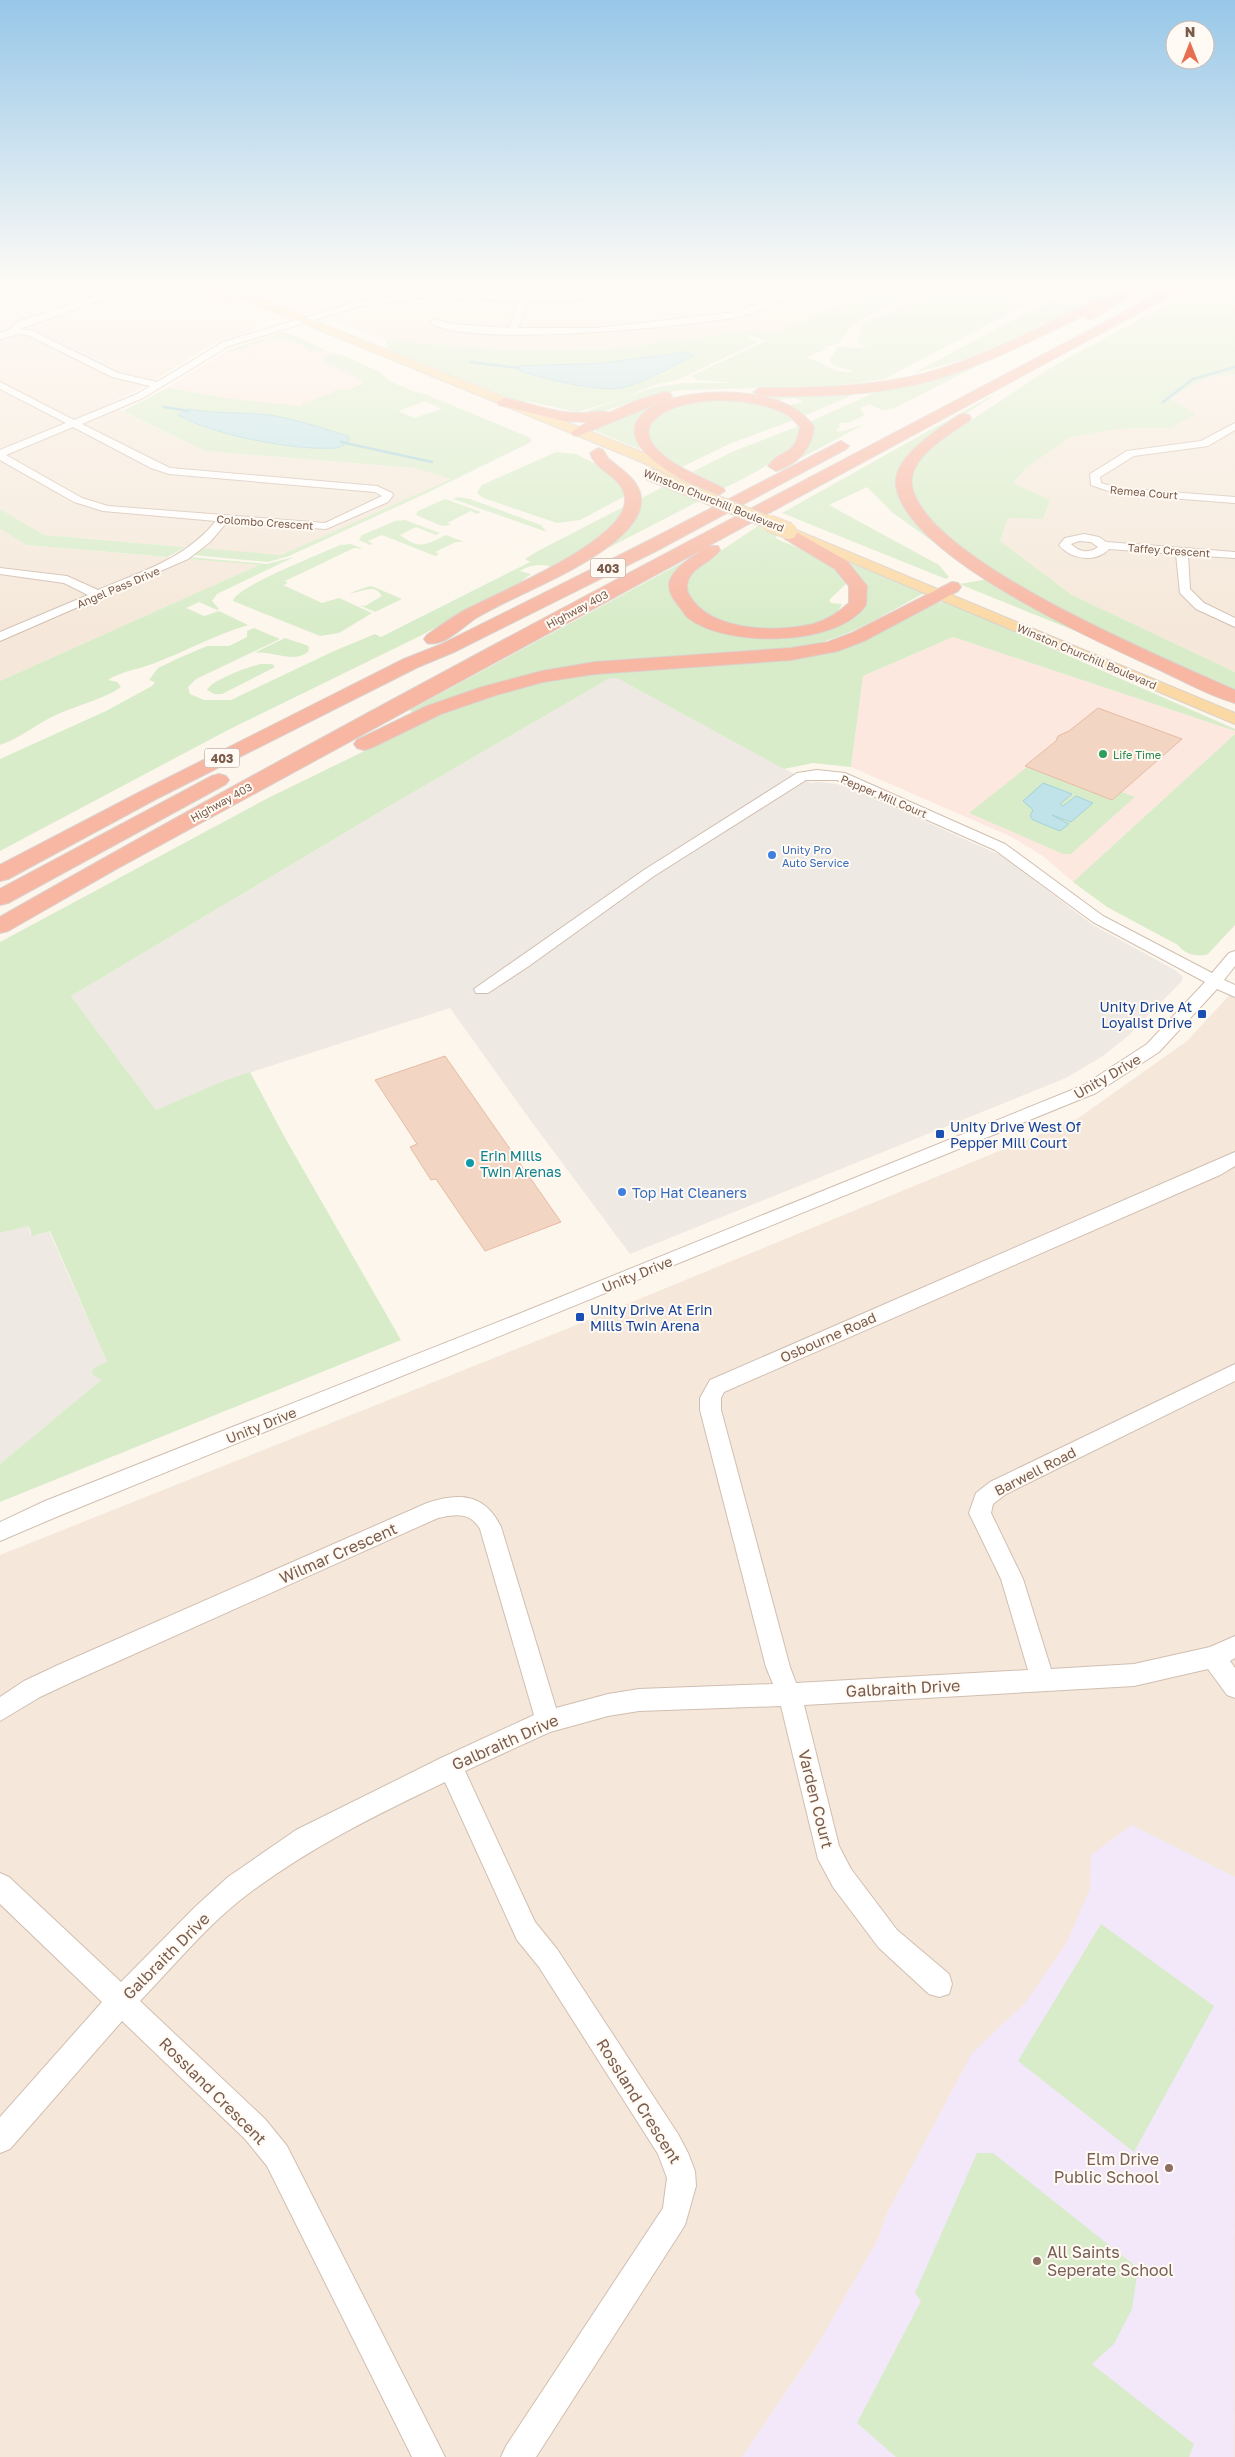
<svg xmlns="http://www.w3.org/2000/svg" width="1235" height="2457" font-family="'Golos Text',sans-serif">
  <rect width="100%" height="100%" fill="#fdf6ec"/>
  <!-- residential -->
  <g fill="#f5e8da">
    <path d="M0,285H175L258,320L255,329L207,347L148,385L108,404L204,451L415,468L452,479L281,555L44,535L0,509Z"/>
    <path d="M225,285H330L253,296Z"/>
    <path d="M420,285H884L770,336L757,330L607,349L515,351L386,340L328,319L379,305L427,299Z"/>
    <path d="M1211,375H1235V672L1072,595L1000,541L1008,518L1043,519L1050,501L1013,483L1025,469L1071,437L1116,429L1171,428L1167,398Z"/>
    <path d="M0,529L27,545L259,565L0,681Z"/>
    <path d="M1235,989V2457H0V1555L554,1334L1077,1119L1187,1041Z"/>
  </g>
  <!-- commercial -->
  <g fill="#fde8e0">
    <path d="M330,285H399L405,293L360,300L302,314L253,296Z"/>
    <path d="M282,332L289,333L325,350L347,357L386,377L309,408L228,400L166,389L226,351Z"/>
    <path d="M953,637L1235,731V734L1073,882L1043,856L1012,837L851,767L863,676Z"/>
  </g>
  <!-- industrial -->
  <g fill="#efe9e4">
    <path d="M610,678H617L811,783L818,782L837,784L856,790L1002,856L1093,925L1175,970L1183,977L1182,981L1128,1036L1103,1056L1066,1078L630,1254L528,1117L450,1008L218,1083L156,1110L71,996L393,804Z"/>
    <path d="M29,1226L30,1234L38,1235L49,1231L107,1362L95,1366L101,1380L0,1464V1233Z"/>
  </g>
  <!-- education -->
  <path fill="#f3e8fa" d="M1132,1825L1235,1877L1234,2457H742L815,2349L878,2239L887,2213L972,2053L1025,2003L1066,1944L1090,1889L1091,1855Z"/>
  <!-- green -->
  <g fill="#d8ecc9" fill-rule="evenodd">
    <path d="M884,285H933L865,318L852,326L838,344L824,347L826,349L806,358C824,361 834,376 854,371L837,367L829,361L838,347L867,348L858,343L861,326L870,318L897,312L896,307L937,285H1063L884,379L834,386L681,390L641,398L597,414L583,415L590,410L652,388L683,383H737L697,380L691,376L770,339L762,340L751,335L745,336L758,342L675,381L656,384L624,398L577,412L527,401L520,402L388,350L386,340L515,351L607,349L757,330L770,336Z"/>
    <path d="M1080,285H1125L1002,344L969,358L914,373Z"/>
    <path d="M1202,285H1235V375L1211,376L1168,398L1196,414L1171,428L1116,429L1071,437L1025,469L1013,483L1050,500L1043,519L1008,518L1000,541L1072,595L1235,672V692L1116,638L996,574L931,525L912,492V472L917,463L935,444L1047,370Z"/>
    <path d="M125,292L142,297L121,304L104,299Z"/>
    <path d="M282,332L296,336L325,350L312,352L291,340L272,338L231,352L227,351Z"/>
    <path d="M333,353L347,357L381,373L389,381L415,392L425,394L531,438V442L429,492L289,556L268,562L193,555L202,548L281,555L451,479L415,468L204,451L123,411L168,388L231,399L300,406L303,403L310,404L312,402L303,401H310L336,391L333,389L348,390L363,384L361,379L324,362V357ZM425,401L442,409L414,418L398,411Z"/>
    <path d="M997,356L894,408L882,410L869,404L860,408L865,415L847,423L842,422L838,424L840,426L836,431H844L864,424L861,426L799,459L796,458C807,448 819,437 809,422L887,387Z"/>
    <path d="M862,391L804,416L787,406L804,402L795,398L770,401L733,394L771,396Z"/>
    <path d="M991,396H993L943,429L908,460L912,516L944,547L942,548L893,513L867,487L829,505L939,565L949,577L946,579L782,513Z"/>
    <path d="M729,400C753,403 774,405 794,420L729,444L682,467C672,461 658,454 651,444C636,421 673,406 689,403C702,400 716,401 729,400Z"/>
    <path d="M641,409L647,410L644,449H639L593,430Z"/>
    <path d="M799,426L796,444C772,464 751,475 724,488L692,472L734,451Z"/>
    <path d="M556,452L576,454L614,473L625,496L580,520L557,523L483,498L477,493L482,485Z"/>
    <path d="M663,487L699,501L585,560L638,500Z"/>
    <path d="M458,497L470,499L541,525L547,532L453,499Z"/>
    <path d="M445,499L481,512L477,514L471,511L447,523L451,525L442,526L416,515L418,511Z"/>
    <path d="M625,506C614,537 578,552 552,567C542,563 528,565 520,571L531,574L517,585L420,636L228,730L0,851V759L106,711L152,686L155,682L149,680L158,668L179,658L207,646H229L247,637V631L254,628L280,639L196,679L188,687L190,694L204,700H231L334,651L375,634L381,637L530,562L525,559L536,552Z"/>
    <path d="M0,509L44,535L185,547L168,557L27,545L0,529Z"/>
    <path d="M405,520L440,533L436,535L416,527L400,535C420,550 425,545 446,535L464,542H456L435,552L439,554L435,556L382,535L368,541L373,544L370,545L359,540L362,535L395,521Z"/>
    <path d="M758,526L778,535L775,538C797,548 837,561 846,584L829,600L831,603L842,604C826,639 743,631 714,619C703,614 695,606 686,598V581L698,566Z"/>
    <path d="M351,544L363,549L354,548L285,581L288,583L283,585L322,603L339,598L372,613L339,633L320,636L233,601C235,587 323,553 340,545Z"/>
    <path d="M698,554L673,597L683,610L701,622L793,635L860,608L840,559L924,593C890,611 855,634 818,643C755,657 685,655 621,660C548,666 480,684 412,712L410,710Z"/>
    <path d="M189,557L267,564L294,557L217,594L212,601L219,609L217,610L199,602L186,608L204,616L219,611L248,625C215,635 186,651 155,663C140,669 121,671 108,680L117,682L121,687C106,698 76,706 58,714C37,723 21,738 0,745V681L259,565L187,559Z"/>
    <path d="M989,579L1105,643L959,584Z"/>
    <path d="M370,586L374,587L402,599L375,612L359,605L365,606L382,596C374,582 361,593 350,593Z"/>
    <path d="M946,602L1235,729V731L953,637L863,676L851,767L813,763L784,769L617,678H610L393,804L71,996L156,1110L218,1083L250,1072L284,1136L401,1340L0,1502V1464L101,1380L92,1374C93,1365 99,1365 107,1362L50,1231L32,1236L29,1226L0,1233V942L268,798L424,722L473,702L510,690L579,675L862,641L932,603Z"/>
    <path d="M285,638L306,645L309,647L308,652C293,664 272,650 254,653Z"/>
    <path d="M261,664H272L275,667L222,694H214L207,690C211,680 250,666 261,664Z"/>
    <path d="M1235,734V925L1208,954C1198,958 1184,954 1178,945L1107,907L1073,882Z"/>
    <path d="M1027,767L1112,800L1122,792L1135,797L1071,854H1063L969,813Z"/>
    <path d="M1101,1924L1214,2006L1134,2152L1018,2061Z"/>
    <path d="M977,2153H993L1138,2268L1132,2309L1114,2344L1092,2364L1194,2444L1189,2457H896L857,2423L921,2301L915,2293Z"/>
  </g>
  <!-- water -->
  <g fill="#bfe3e8" stroke="#a5d3da">
    <path d="M686,352L694,355C679,364 636,386 620,388C597,392 540,378 518,370V366L604,363Z"/>
    <path d="M188,409C215,414 242,412 269,415C296,419 322,428 348,436L349,441C345,444 340,448 336,448C295,451 213,435 178,415Z"/>
    <path d="M1043,783L1072,794L1060,804L1063,806L1076,796L1093,803L1071,822L1052,815L1069,824L1060,831L1033,820L1030,816L1033,810L1023,801Z"/>
  </g>
  <g fill="none" stroke-linecap="round" stroke-linejoin="round">
    <!-- stream -->
    <g stroke="#a5d3da" stroke-width="2.5">
      <path d="M470,362L518,368"/>
      <path d="M1163,402L1193,379L1235,367"/>
      <path d="M164,407L189,411"/>
      <path d="M341,442L432,462"/>
    </g>
  </g>
  <!-- building -->
  <g fill="#f3d5c3" stroke="#e6bba3">
    <path d="M1098,708L1182,739L1112,800L1025,766L1056,741L1058,736L1069,731Z"/>
    <path d="M445,1056L561,1222L485,1251L436,1179L431,1180L410,1147L417,1144L375,1080Z"/>
  </g>
  <g fill="none" stroke-linecap="round" stroke-linejoin="round">
    <defs>
      <g id="minor">
        <path d="M130,285H143L20,329L33,331L118,373L157,382L223,342L356,302L417,292L563,295L653,285H679L675,288L563,301L528,300L518,328H596L737,312L801,285H812C804,292 751,314 739,317C691,326 462,349 430,322L434,319L452,324L509,328L519,300L417,298L357,307L229,346L143,398L82,424L170,468L377,486L392,493L393,495L388,502L326,529L227,522L210,542L188,559L0,641V632L88,595L64,583L0,574V568L67,576L98,590C142,571 184,560 216,521L103,511L74,502L0,460V450L66,423L0,389V382L74,420L137,394L150,386L112,377L28,335L18,334L0,339V333L10,330L17,322ZM73,427L151,468L169,474L375,492L382,496L325,523L108,506L82,498L6,455Z"/>
        <path d="M1235,423V430L1208,446L1134,456L1100,477L1101,483L1118,488L1235,497V503L1117,494L1091,485L1090,474L1127,451L1201,441Z"/>
        <path d="M1084,534L1099,537L1106,542L1235,552V558L1188,555L1190,589L1204,603L1235,618V627L1196,609L1180,593L1176,554L1109,549C1096,563 1071,560 1059,545L1065,538ZM1079,541L1091,542L1098,547C1089,554 1079,552 1071,544Z"/>
        <path d="M817,770L845,773L1005,844L1103,916L1212,973L1229,953L1235,951V966L1224,980L1235,985V997L1217,989L1159,1052L1096,1093L61,1515L0,1541V1522L45,1501L516,1315L1084,1085L1147,1044L1205,982L1093,922L995,850L837,780H806L654,876L529,966L488,993H476L474,989L644,870L797,773Z"/>
        <path d="M1235,1152V1166L1220,1175L724,1392L721,1398V1410L790,1667L796,1683L1028,1670L1001,1579L969,1513L976,1493L990,1482L1235,1364V1381L1006,1494L993,1504L991,1513L1023,1579L1051,1669L1134,1664L1210,1647L1235,1636V1658L1230,1661L1235,1668V1698L1227,1695L1208,1669L1134,1686L804,1705L839,1846L851,1869L897,1930L949,1974L952,1984L949,1994L939,1997L929,1994L879,1948L833,1887L818,1859L781,1706L639,1711L608,1716L550,1732L465,1771L535,1922L557,1949L678,2134L688,2153L695,2171L696,2186L685,2225L536,2457H501L506,2446L663,2208L667,2178L658,2154L539,1967L517,1940L445,1782C374,1816 311,1847 248,1894C208,1924 175,1965 140,2001L265,2119L287,2146L445,2457H412L267,2166L245,2139L122,2021L10,2149L0,2153V2117L102,2002L0,1904V1873L9,1877L121,1982L195,1907L228,1877L296,1830L441,1758L534,1715L480,1529C470,1512 456,1514 438,1518L74,1681L40,1697L0,1721V1697L24,1681L58,1665L427,1503C460,1492 485,1494 501,1527L556,1708L608,1694L639,1689L773,1684L766,1667L700,1410V1398L710,1380Z"/>
      </g>
      <g id="major">
        <path d="M186,285H201L234,300L232,302H224Z"/>
        <path d="M210,285H225L649,455L697,479L690,483L685,482L639,461Z"/>
        <path d="M789,527L1235,713V724L784,534L782,531Z"/>
      </g>
      <g id="highway">
        <path d="M1132,285H1147L1094,318L1089,319L1083,316C1034,340 986,364 933,380C877,396 818,397 760,396L753,392L760,388C814,388 870,387 923,374C984,358 1041,326 1097,299H1107Z"/>
        <path d="M1175,285H1190L708,546H718L720,550C712,562 692,567 688,581C685,590 689,595 694,602C719,632 778,632 813,624C827,620 838,613 849,603V586L835,569L785,539L781,531L783,528H795L798,533L847,561L867,586L866,605C837,647 725,648 687,617C684,614 681,608 678,605C672,597 667,590 670,580C675,567 692,557 703,549L116,869L8,931L0,933V917C386,697 782,493 1175,285Z"/>
        <path d="M665,392L670,393L672,396L670,399C713,388 787,387 814,427C812,448 797,465 776,471L768,466C781,448 795,458 800,427C796,423 792,417 786,414C752,396 684,394 655,419C647,426 647,435 652,443C667,465 700,476 723,488L725,491L717,496C706,493 695,486 685,481C648,461 603,426 666,400L578,436L573,435L571,432L588,422L564,421L499,405L497,402L504,398C528,402 553,413 578,413C588,414 600,409 609,413L635,401Z"/>
        <path d="M964,414L969,415L971,418L969,421C950,434 907,458 912,486C925,560 1168,660 1235,690V703C1210,696 1185,682 1162,671C1100,643 907,557 896,486C892,457 939,429 959,415Z"/>
        <path d="M841,441L849,446L846,449L656,551L454,652L418,667L156,799L8,879L0,881V865L142,791L404,659L442,644L644,543Z"/>
        <path d="M598,448L603,450C606,453 606,457 609,459C623,471 643,482 641,503C640,519 625,533 613,543C572,575 521,592 476,618C462,627 444,647 427,643L424,639L427,635C439,627 452,617 465,610C498,592 626,541 625,500C625,476 596,473 590,453Z"/>
        <path d="M952,582L958,583L961,587L958,591L864,641L838,651L791,660L595,674L543,682L496,695L441,714L371,748L364,750L357,748L354,744L357,740L427,706L482,687L542,671L595,662L791,648L828,642L852,633Z"/>
        <path d="M219,774L226,776L229,780L226,784L8,903L0,905V889L212,776Z"/>
      </g>
    </defs>
    <!-- minor casing -->
    <use href="#minor" stroke="#d1beb0" stroke-width="2"/>
    <!-- major casing -->
    <use href="#major" stroke="#dad1cd" stroke-width="2"/>
    <!-- highway casing -->
    <use href="#highway" stroke="#dad1cd" stroke-width="2"/>
    <!-- minor -->
    <use href="#minor" fill="#fff" fill-rule="evenodd"/>
    <!-- major -->
    <use href="#major" fill="#fbd9a5" fill-rule="evenodd"/>
    <!-- highway -->
    <use href="#highway" fill="#f7b7a3" fill-rule="evenodd"/>
    <defs>
      <path id="major-bridge-far1" d="M649,474L772,524"/>
      <path id="major-bridge" d="M769,523L789,531"/>
    </defs>
    <!-- major-bridge-far1 casing -->
    <use href="#major-bridge-far1" stroke="#dad1cd" stroke-width="14" stroke-linecap="butt"/>
    <!-- major-bridge casing -->
    <use href="#major-bridge" stroke="#dad1cd" stroke-width="18" stroke-linecap="butt"/>
    <!-- major-bridge-far1 -->
    <use href="#major-bridge-far1" stroke="#fbd9a5" stroke-width="12"/>
    <!-- major-bridge -->
    <use href="#major-bridge" stroke="#fbd9a5" stroke-width="16"/>
  </g>
  <!-- sky -->
  <linearGradient id="sky" x2="0" y2="1"><stop stop-color="#97c7e8"/><stop offset="0.45" stop-color="#fefbf6"/><stop offset="1" stop-color="#fefbf6" stop-opacity="0"/></linearGradient>
  <rect width="1235" height="629" fill="url(#sky)"/>
  <!-- markers -->
  <circle fill="#2e9e5b" stroke="#fffaf3" stroke-width="2" cx="1103" cy="754" r="5"/>
  <g fill="#3f7fe0" stroke="#fffaf3" stroke-width="2">
    <circle cx="772" cy="855" r="5"/>
    <circle cx="622" cy="1192" r="5"/>
  </g>
  <g fill="#1a4fb4" stroke="#fffaf3" stroke-width="2">
    <rect x="1197" y="1009" width="10" height="10" rx="2.5"/>
    <rect x="935" y="1129" width="10" height="10" rx="2.5"/>
    <rect x="575" y="1312" width="10" height="10" rx="2.5"/>
  </g>
  <circle fill="#0f9aa8" stroke="#fffaf3" stroke-width="2" cx="470" cy="1163" r="5"/>
  <g fill="#8d6e63" stroke="#fffaf3" stroke-width="2">
    <circle cx="1169" cy="2168" r="5"/>
    <circle cx="1037" cy="2261" r="5"/>
  </g>
  <g text-anchor="middle" dominant-baseline="central" stroke-width="4" stroke-linejoin="round" paint-order="stroke">
    <!-- far-street labels -->
    <g font-size="11" fill="#7a5c4d" stroke="#fffaf3">
      <text transform="translate(1144 492) rotate(5)">Remea Court</text>
      <text transform="translate(714 500) rotate(22)">Winston Churchill Boulevard</text>
      <text transform="translate(265 522) rotate(4)">Colombo Crescent</text>
      <text transform="translate(1169 550) rotate(4)">Taffey Crescent</text>
      <text transform="translate(118 587) rotate(-23)">Angel Pass Drive</text>
      <text transform="translate(577 609) rotate(-28)">Highway 403</text>
      <text transform="translate(1087 656) rotate(23)">Winston Churchill Boulevard</text>
      <text transform="translate(884 796) rotate(23)">Pepper Mill Court</text>
      <text transform="translate(221 802) rotate(-29)">Highway 403</text>
    </g>
    <!-- far-leisure labels -->
    <g font-size="11" fill="#27864d" stroke="#fffaf3" text-anchor="start">
      <text x="1113" y="754">Life Time</text>
    </g>
    <!-- far-shop labels -->
    <g font-size="11" fill="#366cbe" stroke="#fffaf3" text-anchor="start">
      <text x="782" y="849">Unity Pro<tspan x="782" dy="13">Auto Service</tspan></text>
    </g>
    <!-- shield labels -->
    <g fill="#fffaf3" stroke="#a28b7f" stroke-width="1">
      <rect x="590.5" y="558.5" width="35" height="19" rx="4"/>
      <rect x="204.5" y="748.5" width="35" height="19" rx="4"/>
    </g>
    <g font-size="12" font-weight="bold" fill="#7a5c4d">
      <text x="608" y="568">403</text>
      <text x="222" y="758">403</text>
    </g>
    <!-- transit labels -->
    <g font-size="14" fill="#164399" stroke="#fffaf3" text-anchor="start">
      <text x="1192" y="1006" text-anchor="end">Unity Drive At<tspan x="1192" dy="16">Loyalist Drive</tspan></text>
      <text x="950" y="1126">Unity Drive West Of<tspan x="950" dy="16">Pepper Mill Court</tspan></text>
      <text x="590" y="1309">Unity Drive At Erin<tspan x="590" dy="16">Mills Twin Arena</tspan></text>
    </g>
    <!-- street labels -->
    <g font-size="14" fill="#7a5c4d" stroke="#fffaf3">
      <text transform="translate(1107 1076) rotate(-30)">Unity Drive</text>
      <text transform="translate(637 1274) rotate(-22)">Unity Drive</text>
      <text transform="translate(828 1337) rotate(-24)">Osbourne Road</text>
      <text transform="translate(261 1425) rotate(-22)">Unity Drive</text>
      <text transform="translate(1035 1471) rotate(-27)">Barwell Road</text>
    </g>
    <!-- culture labels -->
    <g font-size="14" fill="#0d838f" stroke="#fffaf3" text-anchor="start">
      <text x="480" y="1155">Erin Mills<tspan x="480" dy="16">Twin Arenas</tspan></text>
    </g>
    <!-- shop labels -->
    <g font-size="14" fill="#366cbe" stroke="#fffaf3" text-anchor="start">
      <text x="632" y="1192">Top Hat Cleaners</text>
    </g>
    <!-- near-street labels -->
    <g font-size="16" fill="#7a5c4d" stroke="#fffaf3">
      <text transform="translate(338 1553) rotate(-24)">Wilmar Crescent</text>
      <text transform="translate(903 1688) rotate(-3)">Galbraith Drive</text>
      <text transform="translate(505 1742) rotate(-24)">Galbraith Drive</text>
      <text transform="translate(816 1799) rotate(76)">Varden Court</text>
      <text transform="translate(166 1956) rotate(-45)">Galbraith Drive</text>
      <text transform="translate(213 2091) rotate(45)">Rossland Crescent</text>
      <text transform="translate(639 2101) rotate(58)">Rossland Crescent</text>
    </g>
    <!-- near-education labels -->
    <g font-size="16" fill="#785e54" stroke="#fffaf3" text-anchor="end">
      <text x="1159" y="2159">Elm Drive<tspan x="1159" dy="18">Public School</tspan></text>
      <text x="1047" y="2252" text-anchor="start">All Saints<tspan x="1047" dy="18">Seperate School</tspan></text>
    </g>
  </g>
  <!-- north arrow -->
  <g transform="translate(1190 45)"><circle r="24" fill="#fffaf3" stroke="#cabbb1"/>
  <path d="M0-4L9 19L0 12L-9 19Z" fill="#e76f51"/>
  <text y="-8" font-size="14" font-weight="bold" text-anchor="middle" fill="#7a5c4d">N</text>
  </g>
</svg>
